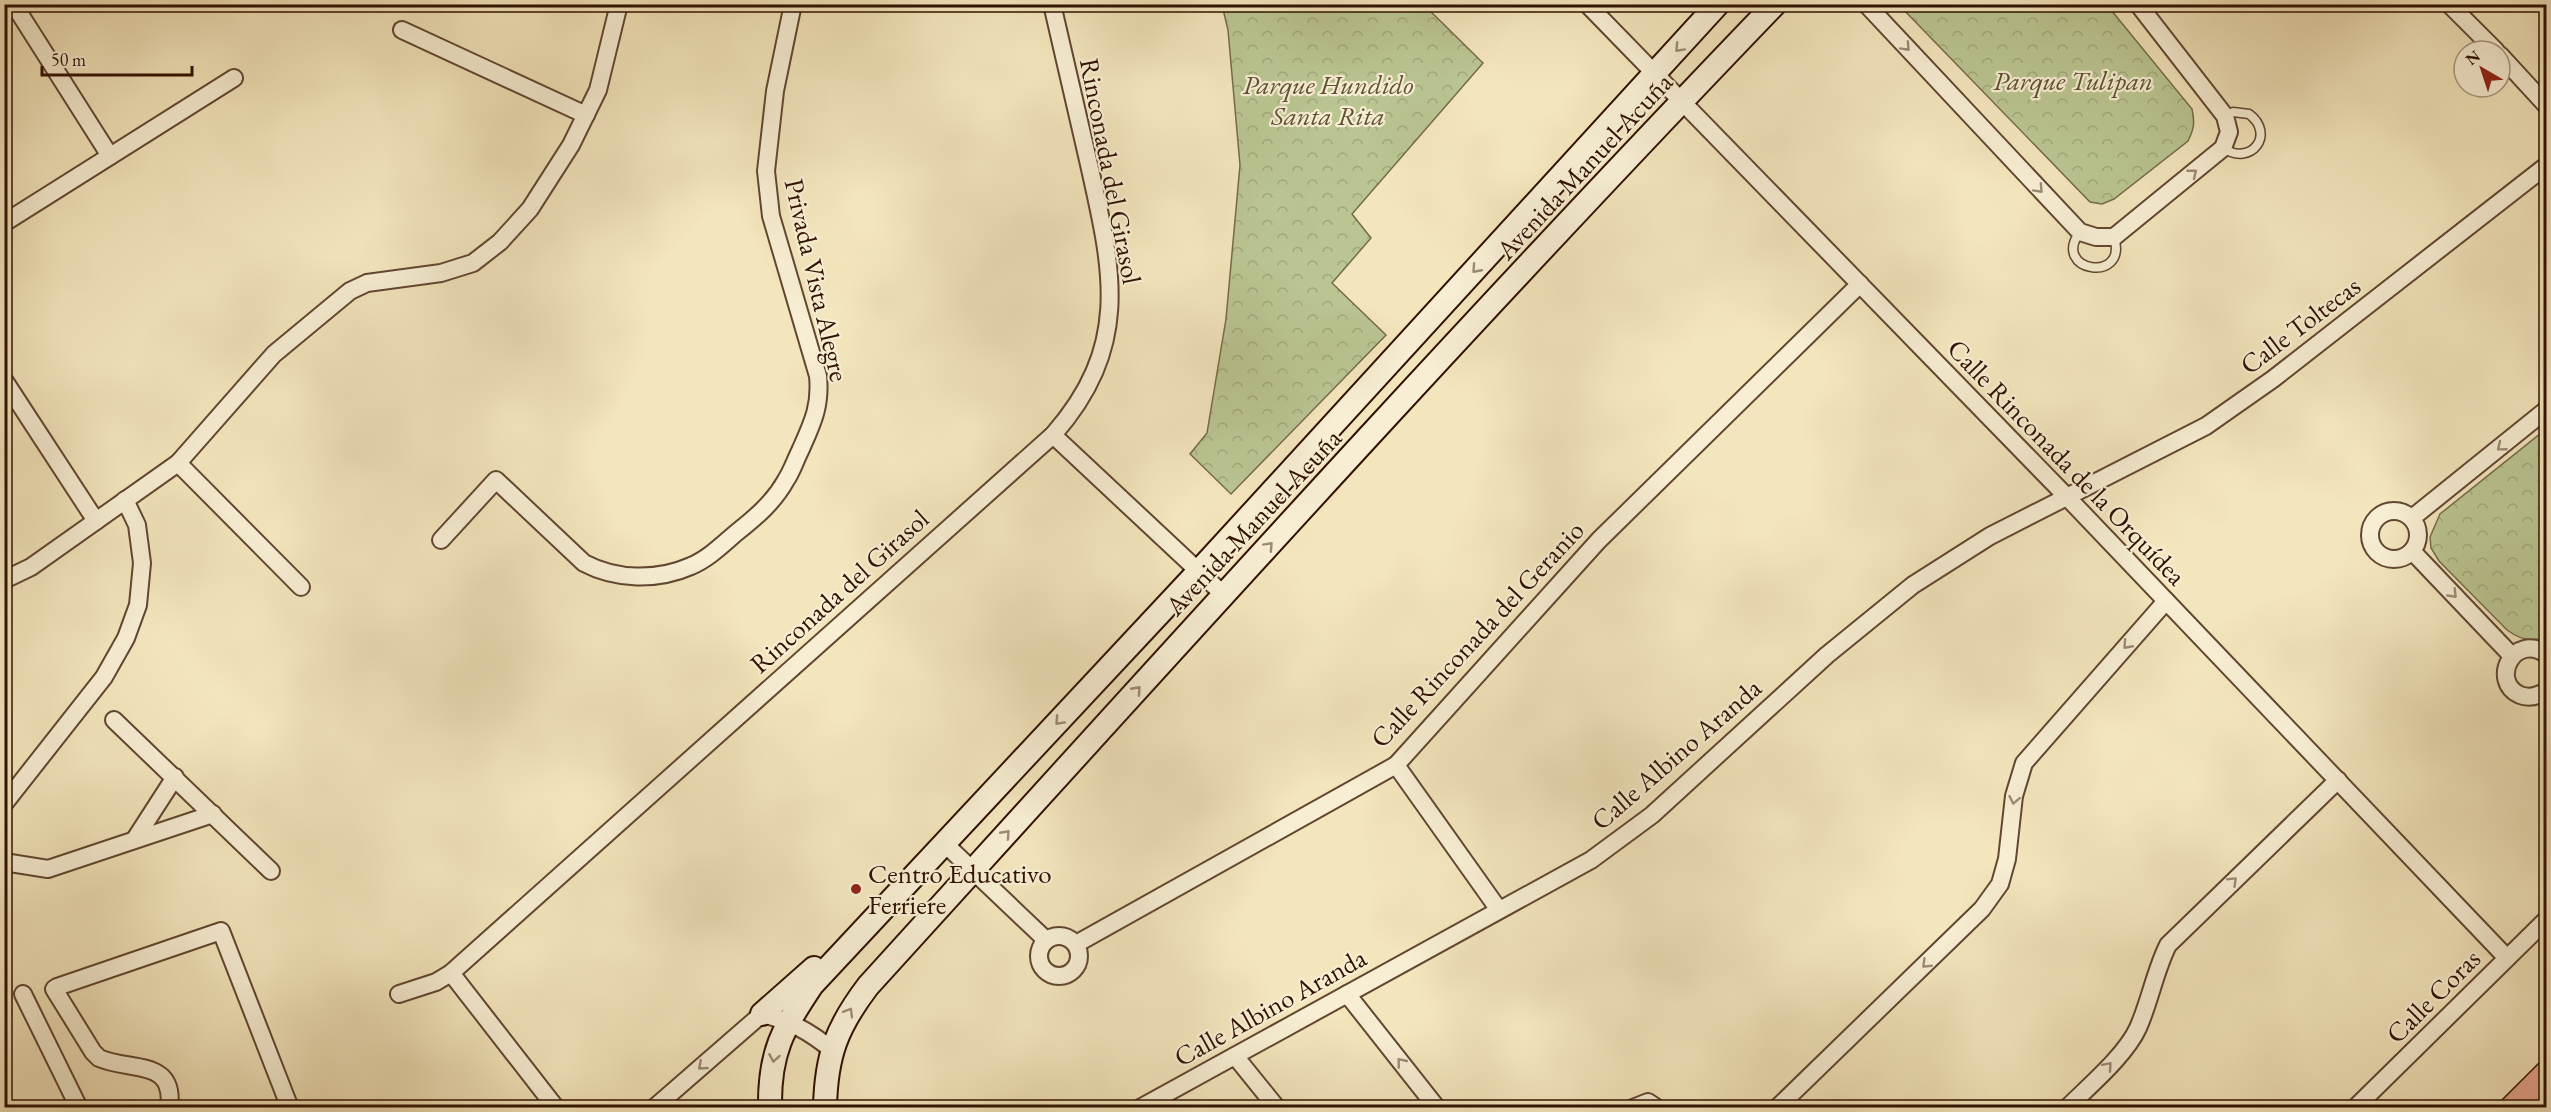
<svg xmlns="http://www.w3.org/2000/svg" width="2551" height="1112" font-family="'EB Garamond',serif">
  <defs>
    <pattern id="park-crowns" width="20" height="18" patternUnits="userSpaceOnUse" patternTransform="scale(1.5)"><rect width="20" height="18" fill="#bac591"/><path d="M2 6a3 3 0 1 1 6 0M12 15a3 3 0 1 1 6 0" fill="none" stroke="#a0a87b"/></pattern>
  </defs>
  <rect width="100%" height="100%" fill="#f3e5bc"/>
  <filter id="stains"><feTurbulence type="fractalNoise" baseFrequency=".00333" numOctaves="4"/><feColorMatrix values="0 0 0 0 .2 0 0 0 0 .09 0 0 0 0 .02 0 0 0 .5 -.17"/></filter>
  <radialGradient id="worn" r=".72"><stop offset=".6" stop-color="#630" stop-opacity="0"/><stop offset="1" stop-color="#630" stop-opacity=".3"/></radialGradient>
  <!-- park -->
  <g fill="url(#park-crowns)" stroke="#756b4a" stroke-width="1.5">
    <path d="M1222,5H1424L1483,63L1352,214L1371,238L1332,283L1386,335L1231,494L1190,454L1207,433L1226,319L1240,165L1228,30Z"/>
    <path d="M1899,5H2107L2192,109C2195,123 2194,129 2188,141L2114,199L2102,204L2090,202Z"/>
    <path d="M2546,429V636C2532,643 2519,639 2507,630L2439,561L2431,548L2430,537L2440,514Z"/>
  </g>
  <!-- building -->
  <path fill="#e7a68e" stroke="#301102" stroke-width="1.5" d="M2546,1056V1108H2494Z"/>
  <g fill="none" stroke-linecap="round" stroke-linejoin="round">
    <defs>
      <g id="lane">
        <path d="M2223,148C2251,167 2276,134 2249,114L2233,112L2225,116"/>
        <path d="M2080,232C2050,271 2129,285 2114,237"/>
      </g>
      <g id="street">
        <path d="M1587,4L2067,497L2507,958"/>
        <path d="M1866,4L2080,232L2096,237H2114L2223,148L2229,132L2225,116L2138,4"/>
        <path d="M2449,4L2496,51"/>
        <path d="M18,11L110,156"/>
        <path d="M402,30L586,115"/>
        <path d="M2500,55L2546,105"/>
        <path d="M4,223L234,78"/>
        <path d="M4,380L96,521"/>
        <path d="M1053,435L1224,595"/>
        <path d="M178,463L301,587"/>
        <circle cx="2394" cy="535" r="24"/>
        <path d="M2412,518L2546,410"/>
        <path d="M441,540L496,480L584,563C616,580 657,581 691,566C708,559 722,545 736,533C755,518 774,502 786,480C792,471 795,461 800,451C812,424 821,407 818,376L771,216L766,171L775,91L793,4"/>
        <path d="M2412,551L2512,656"/>
        <path d="M4,580L31,567L178,463L274,354L350,291L367,283L441,273L473,263L500,242L530,209L571,145L598,90L619,4"/>
        <path d="M2546,654C2514,632 2489,681 2520,695C2530,699 2538,696 2546,691"/>
        <path d="M114,720L271,871"/>
        <path d="M1396,765L1499,910"/>
        <path d="M4,804L104,677L126,638L138,605L142,563L137,525L125,500"/>
        <path d="M135,839L175,777"/>
        <path d="M945,844L1046,940"/>
        <path d="M4,862L48,869L213,814"/>
        <circle cx="1059" cy="956" r="20"/>
        <path d="M1076,944L1396,765L1599,540L1860,284"/>
        <path d="M451,973L556,1108"/>
        <path d="M23,994L79,1108"/>
        <path d="M399,994L436,982L451,973L1053,435C1133,344 1112,268 1088,160C1076,108 1064,56 1052,4"/>
        <path d="M1347,994L1437,1108"/>
        <path d="M1235,1056L1277,1108"/>
        <path d="M169,1108C176,1058 130,1072 99,1058L93,1052L54,989L57,987L221,931L290,1108"/>
        <path d="M654,1108L762,1014C790,1021 809,1031 832,1050"/>
        <path d="M1140,1108L1591,860L1652,815L1827,655L1913,585L1990,536L2206,426L2273,379L2546,166"/>
        <path d="M1633,1108L1648,1102L1657,1108"/>
        <path d="M1777,1108L1982,909L2000,884L2007,859L2014,796L2024,763L2166,601"/>
        <path d="M2067,1108C2089,1086 2125,1056 2138,1028C2150,1001 2155,971 2168,945L2338,780"/>
        <path d="M2355,1108L2546,920"/>
      </g>
      <g id="secondary">
        <path d="M762,1014L814,968"/>
        <path d="M770,1108C769,1052 783,1029 812,985L1199,571L1718,4"/>
        <path d="M825,1108C826,1055 837,1027 868,986C1168,656 1466,325 1775,4"/>
      </g>
    </defs>
    <!-- lane casing -->
    <use href="#lane" stroke="#614630" stroke-width="11"/>
    <!-- street casing -->
    <use href="#street" stroke="#614630" stroke-width="20"/>
    <!-- secondary casing -->
    <use href="#secondary" stroke="#301102" stroke-width="26"/>
    <!-- lane -->
    <use href="#lane" stroke="#f7eed3" stroke-width="8"/>
    <!-- street -->
    <use href="#street" stroke="#f7eed3" stroke-width="16"/>
    <!-- secondary -->
    <use href="#secondary" stroke="#f7eed3" stroke-width="22"/>
  </g>
  <!-- one-way arrows -->
  <defs><path id="oneway-chevron" d="M-2-3.5L2.5 0L-2 3.5" fill="none" stroke-width="1.6" stroke-linecap="round" stroke-linejoin="round" transform="scale(1.5)"/></defs>
  <g stroke="#9d8b75">
    <use href="#oneway-chevron" transform="translate(1906 47) rotate(47)"/>
    <use href="#oneway-chevron" transform="translate(1679 48) rotate(133)"/>
    <use href="#oneway-chevron" transform="translate(2193 173) rotate(-39)"/>
    <use href="#oneway-chevron" transform="translate(2039 189) rotate(47)"/>
    <use href="#oneway-chevron" transform="translate(1476 269) rotate(132)"/>
    <use href="#oneway-chevron" transform="translate(2501 447) rotate(141)"/>
    <use href="#oneway-chevron" transform="translate(1269 546) rotate(-47)"/>
    <use href="#oneway-chevron" transform="translate(2453 594) rotate(46)"/>
    <use href="#oneway-chevron" transform="translate(2127 645) rotate(132)"/>
    <use href="#oneway-chevron" transform="translate(1137 690) rotate(-48)"/>
    <use href="#oneway-chevron" transform="translate(1059 721) rotate(133)"/>
    <use href="#oneway-chevron" transform="translate(2014 800) rotate(101)"/>
    <use href="#oneway-chevron" transform="translate(1006 834) rotate(-48)"/>
    <use href="#oneway-chevron" transform="translate(2233 881) rotate(-44)"/>
    <use href="#oneway-chevron" transform="translate(1926 964) rotate(136)"/>
    <use href="#oneway-chevron" transform="translate(849 1012) rotate(-59)"/>
    <use href="#oneway-chevron" transform="translate(774 1058) rotate(100)"/>
    <use href="#oneway-chevron" transform="translate(1401 1062) rotate(-129)"/>
    <use href="#oneway-chevron" transform="translate(702 1066) rotate(139)"/>
    <use href="#oneway-chevron" transform="translate(2108 1066) rotate(-49)"/>
  </g>
  <!-- markers -->
  <circle fill="#8f2418" stroke="#f7eed3" stroke-width="2" cx="856" cy="889" r="6"/>
  <g text-anchor="middle" dominant-baseline="central" stroke-width="4.5" stroke-linejoin="round" paint-order="stroke">
    <!-- park labels -->
    <g font-size="27" font-style="italic" fill="#605034" stroke="#f7eed3">
      <text x="2073" y="80">Parque Tulipan</text>
      <text x="1328" y="84">Parque Hundido<tspan x="1328" dy="31">Santa Rita</tspan></text>
    </g>
    <!-- street labels -->
    <g font-size="27" fill="#301102" stroke="#f7eed3">
      <text transform="translate(1584 166) rotate(-47)">Avenida Manuel Acuña</text>
      <text transform="translate(1111 171) rotate(79)">Rinconada del Girasol</text>
      <text transform="translate(817 280) rotate(77)">Privada Vista Alegre</text>
      <text transform="translate(2300 325) rotate(-37)">Calle Toltecas</text>
      <text transform="translate(2067 462) rotate(46)">Calle Rinconada de la Orquídea</text>
      <text transform="translate(1253 522) rotate(-47)">Avenida Manuel Acuña</text>
      <text transform="translate(839 591) rotate(-42)">Rinconada del Girasol</text>
      <text transform="translate(1477 634) rotate(-47)">Calle Rinconada del Geranio</text>
      <text transform="translate(1676 754) rotate(-41)">Calle Albino Aranda</text>
      <text transform="translate(2433 996) rotate(-45)">Calle Coras</text>
      <text transform="translate(1270 1007) rotate(-29)">Calle Albino Aranda</text>
    </g>
    <!-- poi labels -->
    <g font-size="27" fill="#301102" stroke="#f7eed3" text-anchor="start">
      <text x="868" y="873">Centro Educativo<tspan x="868" dy="31">Ferriere</tspan></text>
    </g>
  </g>
  <!-- margin -->
  <rect width="2551" height="1112" fill="none" stroke="#f3e5bc" stroke-width="24"/>
  <rect x="6" y="6" width="2539" height="1100" fill="none" stroke="#301102" stroke-width="3"/>
  <rect x="12" y="12" width="2527" height="1088" fill="none" stroke="#301102" stroke-width="1.5"/>
  <!-- north arrow -->
  <g transform="translate(2482 69) rotate(321)"><circle r="28" fill="#f7eed3" stroke="#a7967f" stroke-width="1.5"/>
  <path d="M0-4.5L10 22L0 15L-10 22Z" fill="#8f2418"/>
  <text y="-9" font-size="16" font-weight="bold" text-anchor="middle" fill="#301102">N</text>
  </g>
  <!-- scale -->
  <path d="M42 66v9h150v-9" fill="none" stroke="#301102" stroke-width="3"/>
  <text x="51" y="66" font-size="18" fill="#301102" stroke="#f7eed3" stroke-width="4.5" paint-order="stroke">50 m</text>
  <rect width="100%" height="100%" filter="url(#stains)"/>
  <rect width="100%" height="100%" fill="url(#worn)"/>
</svg>
